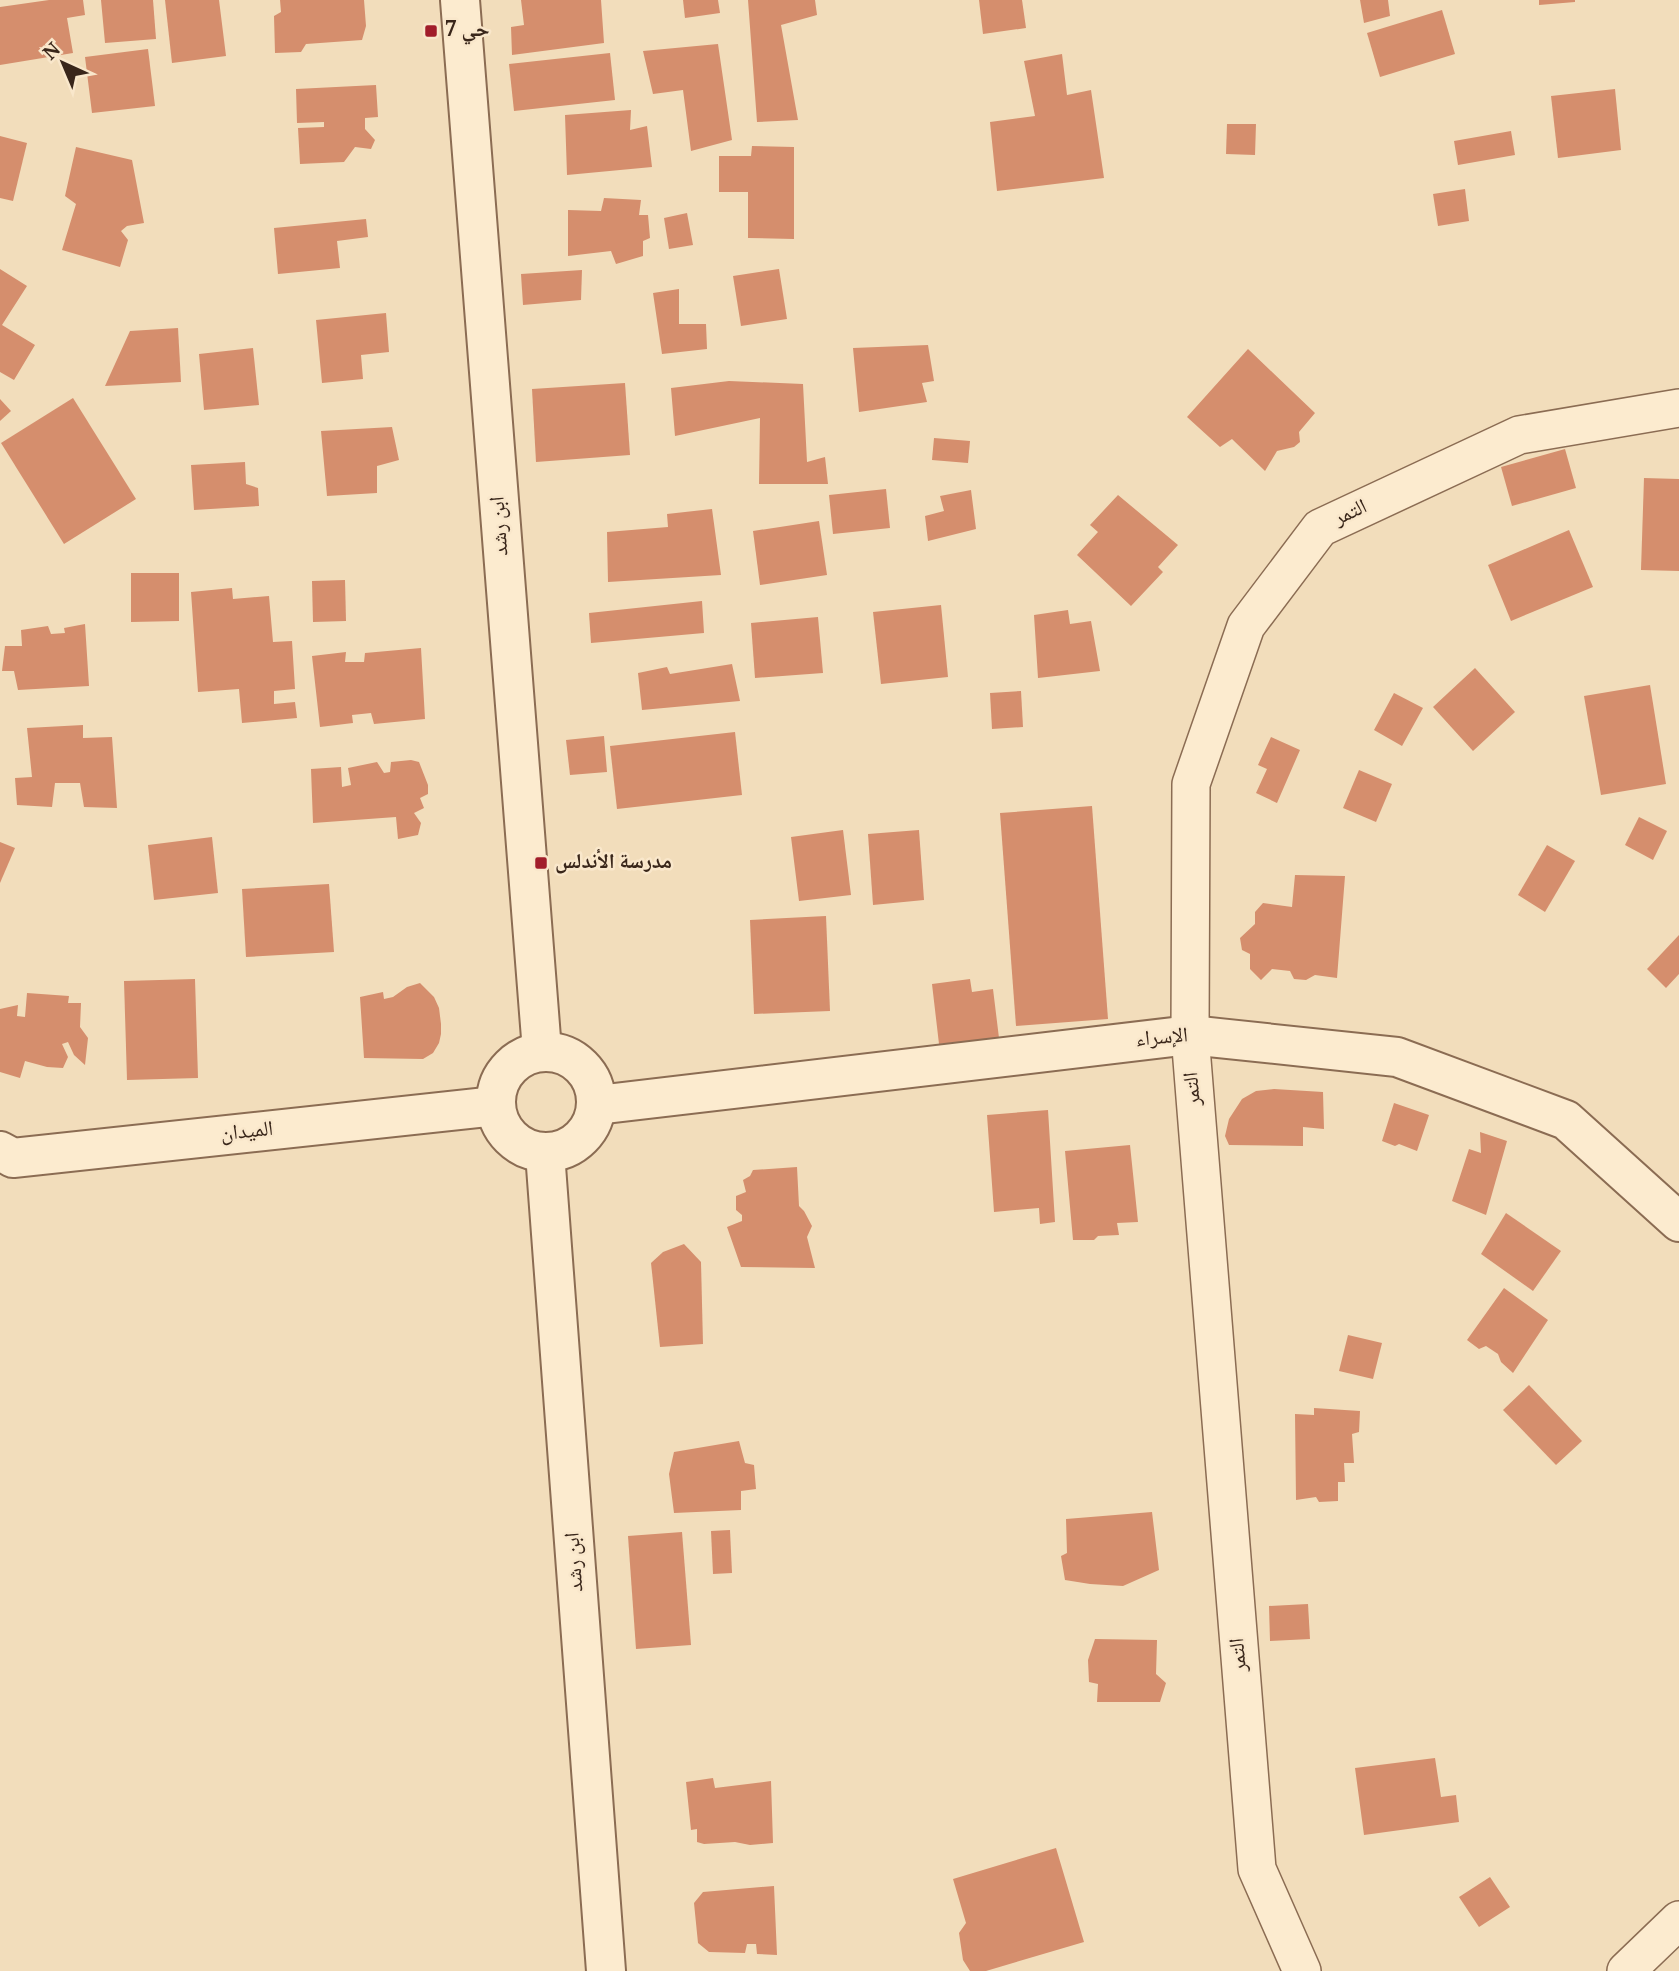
<svg xmlns="http://www.w3.org/2000/svg" width="1679" height="1971" font-family="Georgia,'Noto Naskh Arabic',serif">
  <rect width="100%" height="100%" fill="#f2ddbb"/>
  <!-- building -->
  <g fill="#d58e6d">
    <path d="M49,0H83L85,15L67,18L73,53L0,65V7Z"/>
    <path d="M101,0H153L156,39L105,43Z"/>
    <path d="M165,0H219L226,56L172,63Z"/>
    <path d="M280,0H364L366,26L362,40L306,44L301,52L275,53L274,16L281,12Z"/>
    <path d="M521,0H601L604,43L512,55L511,27L524,25Z"/>
    <path d="M683,0H718L720,13L685,18Z"/>
    <path d="M748,0H815L817,15L781,25L798,120L757,122Z"/>
    <path d="M979,0H1022L1026,28L983,34Z"/>
    <path d="M1360,0H1388L1390,16L1364,23Z"/>
    <path d="M1539,0H1575V2L1539,5Z"/>
    <path d="M1442,10L1455,54L1380,77L1367,33Z"/>
    <path d="M718,44L732,140L691,151L683,90L653,94L643,51Z"/>
    <path d="M148,49L155,106L92,113L85,57Z"/>
    <path d="M610,53L615,100L514,111L509,64Z"/>
    <path d="M1062,54L1067,95L1091,90L1104,178L997,191L990,122L1035,116L1024,61Z"/>
    <path d="M376,85L378,117L365,118V129L375,140L371,149L355,147L344,162L300,164L298,128L324,127V122L297,123L296,89Z"/>
    <path d="M1615,89L1621,150L1558,158L1551,96Z"/>
    <path d="M631,110L630,130L647,126L652,167L567,175L565,115Z"/>
    <path d="M1227,124H1256L1255,155L1226,154Z"/>
    <path d="M1511,131L1515,155L1458,165L1454,141Z"/>
    <path d="M0,136L27,143L13,201L0,198Z"/>
    <path d="M752,146L794,147V239L748,238V192H719V156H751Z"/>
    <path d="M76,147L132,160L144,223L127,226L121,231L128,240L120,267L62,250L76,204L65,196Z"/>
    <path d="M1465,189L1469,221L1438,226L1433,194Z"/>
    <path d="M604,198L641,200L639,215H648L650,238L643,241V256L616,264L611,251L568,256V210L601,211Z"/>
    <path d="M687,213L693,245L669,249L664,218Z"/>
    <path d="M366,219L368,237L337,241L340,268L278,274L274,228Z"/>
    <path d="M0,269L27,286L2,325L35,345L14,380L0,372Z"/>
    <path d="M779,269L787,319L741,326L733,276Z"/>
    <path d="M582,270L581,300L523,305L521,274Z"/>
    <path d="M679,289V324H706L707,349L662,354L653,293Z"/>
    <path d="M386,313L389,352L361,355L363,379L322,383L316,320Z"/>
    <path d="M178,328L181,382L105,386L130,331Z"/>
    <path d="M928,345L934,381L922,383L927,402L859,412L853,348Z"/>
    <path d="M253,348L259,405L204,410L199,354Z"/>
    <path d="M1248,349L1315,413L1299,432L1300,442L1294,447L1277,451L1265,471L1232,439L1220,447L1187,417Z"/>
    <path d="M729,381L803,384L807,462L825,457L828,484H759L760,418L675,436L671,388Z"/>
    <path d="M625,383L630,455L536,462L532,389Z"/>
    <path d="M73,398L136,499L64,544L1,443Z"/>
    <path d="M0,399L11,411L0,421Z"/>
    <path d="M392,427L399,460L377,466V493L327,496L321,431Z"/>
    <path d="M934,438L970,441L968,463L932,460Z"/>
    <path d="M1565,449L1576,488L1512,506L1501,467Z"/>
    <path d="M245,462L246,484L258,488L259,506L194,510L191,465Z"/>
    <path d="M1644,478L1679,479V571L1641,570Z"/>
    <path d="M886,489L890,528L833,534L829,495Z"/>
    <path d="M971,490L976,529L928,541L925,516L944,511L940,496Z"/>
    <path d="M1118,495L1178,545L1158,567L1163,572L1131,606L1077,555L1098,532L1090,525Z"/>
    <path d="M712,509L721,575L608,582L607,532L668,527L667,514Z"/>
    <path d="M819,521L827,575L760,585L753,531Z"/>
    <path d="M1569,530L1593,587L1511,621L1488,565Z"/>
    <path d="M131,573H179V621L131,622Z"/>
    <path d="M345,580L346,621L313,622L312,581Z"/>
    <path d="M232,588L233,599L269,596L273,642L292,641L295,689L274,691V704L295,702L297,718L242,723L239,689L198,692L191,592Z"/>
    <path d="M702,601L704,633L591,643L589,613Z"/>
    <path d="M941,605L948,677L881,684L873,612Z"/>
    <path d="M1068,610L1070,624L1091,621L1100,671L1038,678L1034,615Z"/>
    <path d="M818,617L823,673L755,678L751,623Z"/>
    <path d="M85,624L89,686L18,690L14,671H2L5,646H22L21,630L48,626L51,634L65,633L64,628Z"/>
    <path d="M421,648L425,719L374,724L371,713L352,715L353,723L320,727L312,656L346,652L345,662H364L365,653Z"/>
    <path d="M732,664L740,701L642,710L638,673L667,667L670,674Z"/>
    <path d="M1475,668L1515,712L1473,751L1433,707Z"/>
    <path d="M1650,685L1666,784L1601,795L1584,696Z"/>
    <path d="M1021,691L1023,727L992,729L990,693Z"/>
    <path d="M1394,693L1423,708L1402,746L1374,730Z"/>
    <path d="M83,725V738L112,737L117,808L84,807L80,783H55L52,807L17,805L15,778L32,777L27,728Z"/>
    <path d="M735,732L742,795L617,809L610,746Z"/>
    <path d="M604,736L607,772L570,775L566,740Z"/>
    <path d="M1271,737L1300,750L1277,803L1256,793L1267,769L1258,765Z"/>
    <path d="M411,760L419,762L428,785V794L420,798L424,808L414,813L421,823L418,835L398,839L396,817L313,823L311,769L341,767L342,787L351,785L348,768L377,762L384,773L390,772L391,762Z"/>
    <path d="M1359,770L1392,784L1376,822L1343,808Z"/>
    <path d="M1092,806L1108,1019L1016,1026L1000,813Z"/>
    <path d="M1639,817L1667,831L1653,860L1625,845Z"/>
    <path d="M843,830L851,895L799,901L791,837Z"/>
    <path d="M919,830L924,900L873,905L868,834Z"/>
    <path d="M212,837L218,893L154,900L148,845Z"/>
    <path d="M0,842L15,848L0,883Z"/>
    <path d="M1547,845L1575,861L1545,912L1518,895Z"/>
    <path d="M1295,875L1345,876L1337,978L1315,975L1306,980L1294,979L1290,971L1272,969L1261,980L1250,969V954L1242,950L1240,938L1255,924V912L1263,903L1292,907Z"/>
    <path d="M329,884L334,952L246,957L242,889Z"/>
    <path d="M826,916L830,1011L754,1014L750,920Z"/>
    <path d="M1679,935V974L1666,988L1647,969Z"/>
    <path d="M195,979L198,1078L127,1080L124,981Z"/>
    <path d="M970,979L972,992L993,989L999,1038L939,1044L932,984Z"/>
    <path d="M420,983L434,997L439,1008L441,1024V1034L439,1043L433,1053L423,1059L364,1058L360,997L383,992L384,999L393,997L407,987Z"/>
    <path d="M27,993L69,996L68,1003H81L80,1027L88,1038L85,1065L74,1055L68,1042L62,1044L68,1057L63,1068L47,1067L25,1061L20,1078L0,1072V1009L18,1005L17,1016L25,1017Z"/>
    <path d="M1274,1089L1323,1092L1324,1129L1303,1127V1146L1229,1145L1225,1136L1229,1119L1242,1099L1256,1091Z"/>
    <path d="M1394,1103L1429,1115L1417,1151L1399,1144L1395,1146L1382,1141Z"/>
    <path d="M1048,1110L1055,1222L1040,1224L1039,1208L994,1212L987,1115Z"/>
    <path d="M1480,1132L1507,1141L1486,1215L1452,1201L1469,1149L1481,1153Z"/>
    <path d="M1130,1145L1138,1222L1117,1223L1119,1235L1098,1236L1094,1240H1073L1065,1151Z"/>
    <path d="M797,1167L799,1206L804,1211L812,1226L807,1237L815,1268L741,1267L727,1227L742,1221V1215L736,1210V1196L746,1192L743,1180L750,1176L753,1170Z"/>
    <path d="M1506,1213L1561,1251L1533,1291L1481,1254Z"/>
    <path d="M684,1244L701,1262L703,1344L660,1347L651,1263L663,1252Z"/>
    <path d="M1504,1288L1548,1320L1513,1373L1501,1362L1498,1354L1486,1346L1479,1349L1467,1340Z"/>
    <path d="M1348,1335L1382,1343L1373,1379L1339,1371Z"/>
    <path d="M1529,1385L1582,1441L1556,1465L1503,1410Z"/>
    <path d="M1314,1408L1360,1411L1359,1432L1352,1434L1354,1463H1344L1345,1482H1338V1501L1319,1502L1316,1497L1296,1500L1295,1414L1314,1415Z"/>
    <path d="M739,1441L745,1463L754,1465L756,1489L741,1491V1510L674,1513L669,1474L674,1452Z"/>
    <path d="M1152,1512L1159,1570L1123,1586L1090,1584L1065,1580L1061,1556L1067,1553L1066,1519Z"/>
    <path d="M730,1530L732,1573L713,1574L711,1531Z"/>
    <path d="M682,1532L691,1645L636,1649L628,1536Z"/>
    <path d="M1308,1604L1310,1639L1270,1641L1269,1606Z"/>
    <path d="M1095,1639L1157,1640L1156,1674L1166,1683L1160,1702H1097L1098,1684L1089,1682L1088,1660Z"/>
    <path d="M1435,1758L1441,1797L1456,1795L1459,1822L1364,1835L1355,1768Z"/>
    <path d="M713,1778L715,1788L771,1781L773,1843L750,1845L735,1842L704,1844L697,1842V1829L691,1830L686,1782Z"/>
    <path d="M1056,1848L1084,1942L986,1971H970L963,1960L959,1933L966,1923L953,1879Z"/>
    <path d="M1490,1877L1510,1907L1479,1927L1459,1897Z"/>
    <path d="M774,1886L777,1955L757,1954L756,1944H747L745,1953L709,1952L698,1943L694,1903L703,1892Z"/>
  </g>
  <g fill="none" stroke-linecap="round" stroke-linejoin="round">
    <defs>
      <g id="minor">
        <path d="M1302,1971L1257,1869L1190,1035L1191,784L1246,626L1320,528L1519,435L1679,408"/>
        <path d="M1626,1971L1679,1920"/>
      </g>
      <g id="tertiary">
        <path d="M460,0L542,1051"/>
        <circle cx="546" cy="1102" r="50"/>
        <path d="M597,1105L1190,1035L1397,1057L1566,1120L1679,1222"/>
        <path d="M0,1151L13,1158L496,1106"/>
        <path d="M545,1153L606,1971"/>
      </g>
    </defs>
    <!-- minor casing -->
    <use href="#minor" stroke="#8b6c53" stroke-width="40"/>
    <!-- tertiary casing -->
    <use href="#tertiary" stroke="#8b6c53" stroke-width="42"/>
    <!-- minor -->
    <use href="#minor" stroke="#fcebcf" stroke-width="37"/>
    <!-- tertiary -->
    <use href="#tertiary" stroke="#fcebcf" stroke-width="38"/>
  </g>
  <!-- markers -->
  <g fill="#a11d2a" stroke="#f9e7cb" stroke-width="2.5">
    <rect x="424" y="24" width="14" height="14" rx="3.5"/>
    <rect x="534" y="856" width="14" height="14" rx="3.5"/>
  </g>
  <g text-anchor="middle" dominant-baseline="central" stroke-width="5" stroke-linejoin="round" paint-order="stroke">
    <!-- poi labels -->
    <g font-size="21" font-weight="bold" fill="#39261a" stroke="#f9e7cb" text-anchor="start">
      <text x="445" y="31">حي 7</text>
      <text x="555" y="863">مدرسة الأندلس</text>
    </g>
    <!-- street labels -->
    <g font-size="21" fill="#39261a" stroke="#f9e7cb">
      <text transform="translate(1351 514) rotate(-25)">التمر</text>
      <text transform="translate(501 526) rotate(-94)">ابن رشد</text>
      <text transform="translate(1162 1039) rotate(-5)">الإسراء</text>
      <text transform="translate(1194 1089) rotate(-95)">التمر</text>
      <text transform="translate(247 1133) rotate(-6)">الميدان</text>
      <text transform="translate(576 1562) rotate(-94)">ابن رشد</text>
      <text transform="translate(1240 1655) rotate(-95)">التمر</text>
    </g>
  </g>
  <!-- north arrow -->
  <g transform="translate(63 63) rotate(316)" stroke="#f9e7cb" stroke-width="5" paint-order="stroke">
  <path d="M0-5L12 26L0 18L-12 26Z" fill="#39261a"/>
  <text y="-10" font-size="19" font-weight="bold" text-anchor="middle" fill="#39261a">N</text>
  </g>
</svg>
